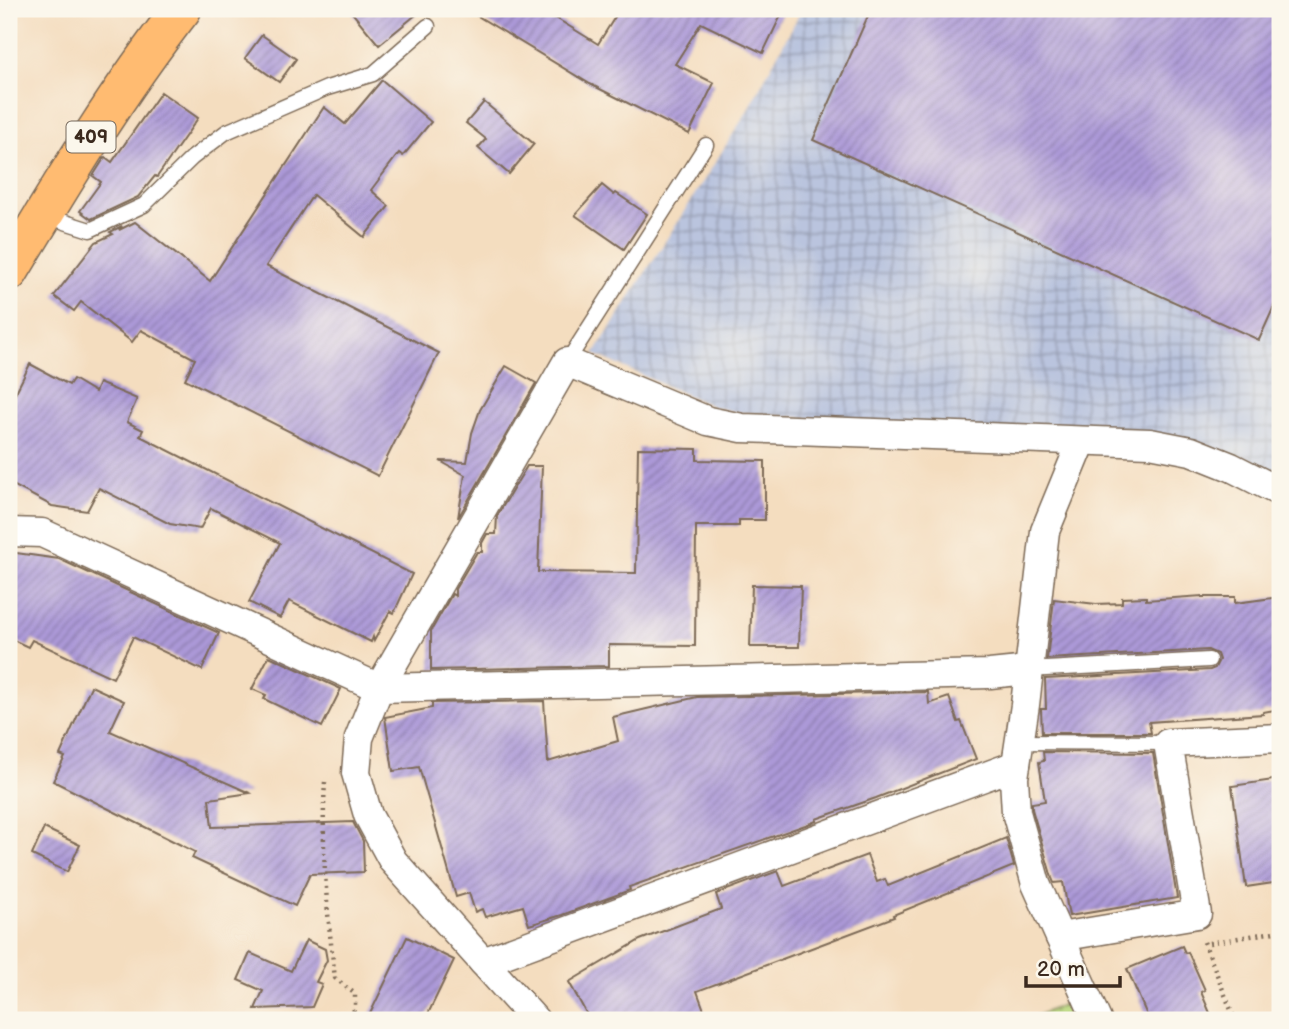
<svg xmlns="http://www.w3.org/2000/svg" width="1289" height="1029" font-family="'Balsamiq Sans',sans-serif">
  <defs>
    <pattern id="industrial-grid" width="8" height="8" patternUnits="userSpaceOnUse" patternTransform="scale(1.75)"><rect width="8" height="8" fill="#bac4de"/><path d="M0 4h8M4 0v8" fill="none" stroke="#989fb3"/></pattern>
    <pattern id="park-dots" width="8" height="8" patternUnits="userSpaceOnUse" patternTransform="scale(1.75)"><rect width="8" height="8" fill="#bad87e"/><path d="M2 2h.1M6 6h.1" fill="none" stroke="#a1ba6c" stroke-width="1.8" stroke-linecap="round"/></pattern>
    <pattern id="building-hatch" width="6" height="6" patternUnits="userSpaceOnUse" patternTransform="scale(1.75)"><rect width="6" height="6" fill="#ac99d8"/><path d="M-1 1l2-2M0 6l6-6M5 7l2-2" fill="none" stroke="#8d7daf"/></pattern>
  </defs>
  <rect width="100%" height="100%" fill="#fbf7ec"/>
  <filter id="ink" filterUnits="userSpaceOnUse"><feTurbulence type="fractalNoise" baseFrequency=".0143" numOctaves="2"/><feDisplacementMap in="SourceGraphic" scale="14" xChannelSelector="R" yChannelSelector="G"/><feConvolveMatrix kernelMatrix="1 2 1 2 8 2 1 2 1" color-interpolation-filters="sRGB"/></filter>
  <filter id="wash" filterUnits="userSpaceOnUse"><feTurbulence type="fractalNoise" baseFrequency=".00686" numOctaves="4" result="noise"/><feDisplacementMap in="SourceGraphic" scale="28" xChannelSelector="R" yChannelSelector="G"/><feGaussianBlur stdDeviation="1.57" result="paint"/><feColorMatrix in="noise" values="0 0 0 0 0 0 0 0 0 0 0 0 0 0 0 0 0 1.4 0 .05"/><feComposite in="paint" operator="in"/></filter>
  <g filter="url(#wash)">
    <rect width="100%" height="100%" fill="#f4ddbf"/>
    <!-- industrial -->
    <path fill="url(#industrial-grid)" d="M802,9H1280V478L1238,456L736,412L714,407L594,354L745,115Z"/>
    <!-- park -->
    <path fill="url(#park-dots)" stroke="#7a814e" stroke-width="2" d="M1065,1004L1072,1020H1027Z"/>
    <g id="blocks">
      <!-- building -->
      <g fill="url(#building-hatch)">
        <path d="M349,9H423L379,45Z"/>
        <path d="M466,9H541L598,44L620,9H784L763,53L701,23L675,64L714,83L689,134L590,84Z"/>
        <path d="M871,9H1280V293L1259,340L813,140Z"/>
        <path d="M262,35L296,59L279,82L245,58Z"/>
        <path d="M382,80L431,122L403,156L399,153L371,190L389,206L364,237L313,195L266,266L439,353L378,476L185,379L195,359L141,330L132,342L81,302L74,311L54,296L96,242L113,234L110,232L122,226L119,230L135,222L210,281L324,107L345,124Z"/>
        <path d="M161,92L198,118L157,177L155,176L138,197L91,219L80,211L101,182L93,176L105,157L112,162Z"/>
        <path d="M484,102L534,144L509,174L478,148L486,139L466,123Z"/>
        <path d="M602,185L614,195L616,193L647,214L624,249L575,215Z"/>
        <path d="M30,364L69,385L73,379L95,392L99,383L137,399L127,422L143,430L140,436L412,574L394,613L390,611L374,641L373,637L371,642L289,601L280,618L249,602L280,543L211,508L200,529L170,524L99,488L87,511L52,506L9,483V406Z"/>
        <path d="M506,366L536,383L458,518L465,475L440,461L467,462L472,433L480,410Z"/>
        <path d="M638,448L697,449V460L765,461V520H739V526H696L695,646L609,645V666L431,670V631L452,594L455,596V589L477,552H482V543L487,534H496L497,516L527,466H542L538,572L636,573Z"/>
        <path d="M9,552L59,559L219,633L202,670L133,637L113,678L32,640L28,647L9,638Z"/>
        <path d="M752,585L801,586L799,647H750Z"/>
        <path d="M1202,596V597H1235V603L1280,597V709L1263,712V714L1149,722L1151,733H1042L1041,709H1046L1045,679L1210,670L1215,668L1219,660L1217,654L1208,650L1047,659L1054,599L1096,604L1122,603V598L1146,597V600Z"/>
        <path d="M269,656L341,689L322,727L264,699L266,695L252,689Z"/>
        <path d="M91,686L124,701L110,731L250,793L209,799L212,827L353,822L363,841L364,872L310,874L295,906L192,858L195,852L53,781L65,757L60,755Z"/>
        <path d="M928,692L929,704L949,697L958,722L961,721L976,759L876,798L816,819V821L811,823L629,887L630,890L562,915L529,925L523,906L485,917L482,909L475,912L469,893L456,897L419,767L393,771L385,717L432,708V703L544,701L548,762L618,741L613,717L697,697Z"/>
        <path d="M1043,752L1153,753L1177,898L1069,916L1063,882L1054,883L1052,878L1032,809V803L1045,801L1039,762L1044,761Z"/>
        <path d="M1280,779V882L1246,887L1232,786Z"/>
        <path d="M44,828L80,845L67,872L32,855Z"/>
        <path d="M1006,838L1014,866L893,915L894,917L697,991L704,1010L678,1020H590L569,982L640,940L721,909L716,894L778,871L784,886L867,855L877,882L885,879L888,886Z"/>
        <path d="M407,937L454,960L425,1020H367Z"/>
        <path d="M306,940L325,949L327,960L316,982L322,984L312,1007L255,1009L263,991L238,980L250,953L291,971Z"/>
        <path d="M1182,946L1185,953L1188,952L1205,990L1201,992L1213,1020H1149L1127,969Z"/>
      </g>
    </g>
  </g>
  <g filter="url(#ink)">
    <use href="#blocks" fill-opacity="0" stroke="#7c6956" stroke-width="2"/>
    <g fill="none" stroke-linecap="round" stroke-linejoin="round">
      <defs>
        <g id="service">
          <path d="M46,216L90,230L144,205L192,158L226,132L327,88L373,74L428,26"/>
          <path d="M567,362L706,145"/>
          <path d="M1028,670L1209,660"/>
          <path d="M1019,742L1168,743"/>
        </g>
        <g id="minor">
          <path d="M1082,441L1045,531L1025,705L1014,778L1016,812L1036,884L1097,1020"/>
          <path d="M9,532L42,533L379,688L990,674L1028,670"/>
          <path d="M1060,937L1197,914L1168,743L1280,738"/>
          <path d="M483,962L1016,765"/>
          <path d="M535,1020L393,861L368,815L356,773L359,738L379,688L567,362L708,421L742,428L1150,443L1191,451L1231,467L1280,492"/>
        </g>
        <path id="trunk" d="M9,272C63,182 117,92 182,9"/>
      </defs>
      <!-- service casing -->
      <use href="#service" stroke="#7c6956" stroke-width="17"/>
      <!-- minor casing -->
      <use href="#minor" stroke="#7c6956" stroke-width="31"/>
      <!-- trunk casing -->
      <use href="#trunk" stroke="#7c6956" stroke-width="41"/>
      <!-- path -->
      <g stroke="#7c6956" stroke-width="4.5" stroke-dasharray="2 5" stroke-linecap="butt">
        <path d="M325,782C321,849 327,912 335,978L355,994V1007L350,1020"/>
        <path d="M1204,942L1235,1020"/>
        <path d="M1209,943L1280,931"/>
      </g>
      <!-- service -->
      <use href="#service" stroke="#fff" stroke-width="14"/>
      <!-- minor -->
      <use href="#minor" stroke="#fff" stroke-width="28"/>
      <!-- trunk -->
      <use href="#trunk" stroke="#ffbb71" stroke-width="38"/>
    </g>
  </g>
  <g text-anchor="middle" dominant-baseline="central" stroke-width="5" stroke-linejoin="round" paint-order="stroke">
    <!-- shield labels -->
    <rect fill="#fbf7ec" stroke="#75685c" stroke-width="2" x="66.5" y="121.5" width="49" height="31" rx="5"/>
    <g font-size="19" font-weight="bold" fill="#3b2a1e">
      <text x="91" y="137">409</text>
    </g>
  </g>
  <!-- margin -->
  <rect width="1289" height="1029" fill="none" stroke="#fbf7ec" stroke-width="35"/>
  <!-- scale -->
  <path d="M1026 976v10h94v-10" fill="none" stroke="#3b2a1e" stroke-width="3.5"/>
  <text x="1037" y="976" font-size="21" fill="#3b2a1e" stroke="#fbf7ec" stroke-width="5" paint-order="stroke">20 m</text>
</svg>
